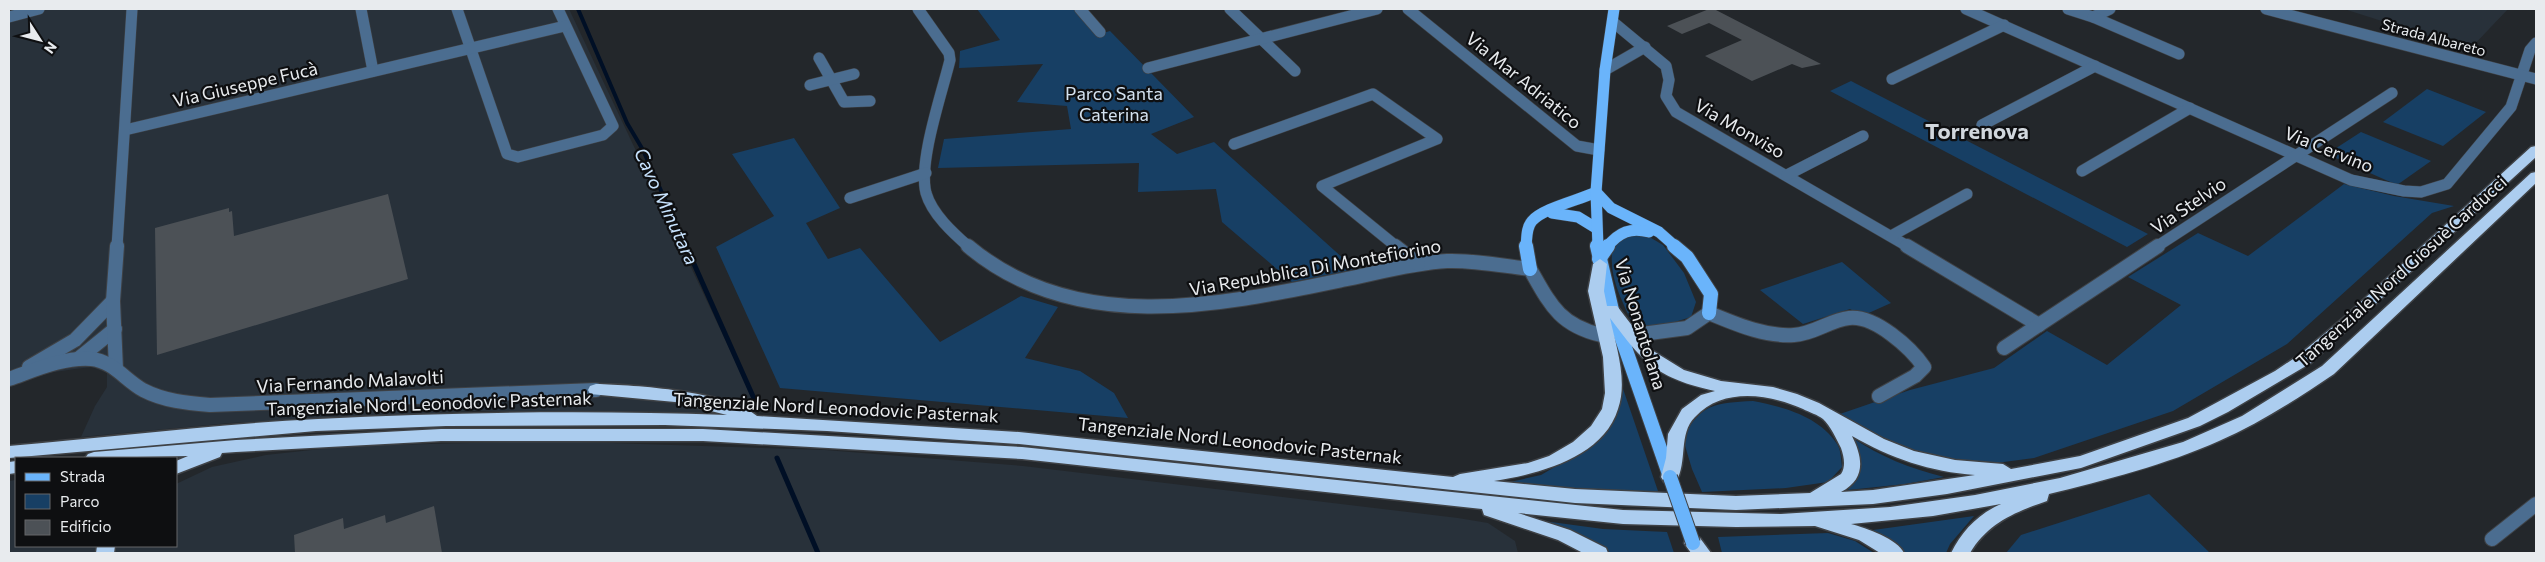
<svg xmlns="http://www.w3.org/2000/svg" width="2545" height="562" font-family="Commissioner,sans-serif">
  <rect width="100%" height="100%" fill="#23272b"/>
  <!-- built -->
  <g fill="#28313a">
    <path d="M48,9H569L756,405L751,415L634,411H474L230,423L81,437L95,406L107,387V373L92,367L75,369L48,373L9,386V19Z"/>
    <path d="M2344,9H2508L2470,49Z"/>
    <path d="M549,441L825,450L1023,466L1458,518L1488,523L1515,541L1518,553H9V481L16,480V546H176V484L212,467L266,455L348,446Z"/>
  </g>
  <!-- green -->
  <g fill="#173f64">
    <path d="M977,9H1074L1096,35L1110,31L1194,117L1151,134L1177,154L1214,142L1355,269L1292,282L1222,222L1216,189L1138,192L1139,163L938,168L944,139L1071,129L1067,106L1017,102L1043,64L959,68L960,51L1000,40Z"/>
    <path d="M1851,81L2148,234L2127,247L1830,91Z"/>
    <path d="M2427,89L2486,112L2443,146L2383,122Z"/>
    <path d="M2361,132L2431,161L2397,185L2327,154Z"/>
    <path d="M794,138L840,208L806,223L828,259L860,248L940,342L1021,296L1058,307L1025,358L1080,371L1114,393L1128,418L780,388L716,247L774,216L732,154Z"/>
    <path d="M2344,184L2394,196L2454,206L2432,213L2287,344L2173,411L2034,458L1981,465L1926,457L1881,440L1837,415L1910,390L1994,368L2047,331L2107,365L2181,305L2128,277L2198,233L2248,256Z"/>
    <path d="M1628,233L1646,235L1663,245L1684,273L1696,302L1691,317L1665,325L1634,327C1621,298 1606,274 1614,242Z"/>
    <path d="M1842,262L1891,303L1862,316L1850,309L1803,324L1760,290Z"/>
    <path d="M1620,380L1659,494L1501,484L1541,475L1587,448Z"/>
    <path d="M1753,401C1783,407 1819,416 1837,444C1841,449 1841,460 1842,467L1828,482L1786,488L1702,492L1692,469L1683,439C1700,403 1716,403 1753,401Z"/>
    <path d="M1851,437C1881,457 1909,468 1944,477L1905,484L1848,490C1864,468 1862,461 1851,437Z"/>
    <path d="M2149,494L2210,553H2006L2021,535Z"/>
    <path d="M1974,516L1950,544L1946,553H1899L1889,544L1866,531Z"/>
    <path d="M1529,519L1603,529L1667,532L1674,553H1601L1583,542Z"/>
    <path d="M1828,533L1855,541L1874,553H1722L1718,537Z"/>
  </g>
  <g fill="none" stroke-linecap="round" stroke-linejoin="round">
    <!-- stream-far1 -->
    <path stroke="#000f25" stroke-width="4" d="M578,9L627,123L643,150L686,247"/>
    <!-- stream -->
    <g stroke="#000f25" stroke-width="5">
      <path d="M686,246L756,403"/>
      <path d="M777,458L818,553"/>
    </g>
  </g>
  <!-- building -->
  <g fill="#4c5156">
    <path d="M1709,9H1714L1821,64L1802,68L1792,64L1752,81L1705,56L1742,40L1709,23L1682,34L1667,26Z"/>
    <path d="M388,194L408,279L157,355L155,228L229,208V212L232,211L234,236Z"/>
    <path d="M434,506L442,553H295L294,535L343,518L344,529L385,515L386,523Z"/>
  </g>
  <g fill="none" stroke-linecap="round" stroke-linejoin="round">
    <defs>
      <g id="minor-far1">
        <path d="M361,9L373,71"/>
        <path d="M457,9L507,154L518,157L603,135L613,126L558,9"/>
        <path d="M918,9L949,53L950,60C942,93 918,162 926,193C932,214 953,233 969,247"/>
        <path d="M1080,9L1100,32"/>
        <path d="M1230,9L1295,71"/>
        <path d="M1408,9L1577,146L1599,150"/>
        <path d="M1966,9L2351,180L2404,191L2421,192L2447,184L2511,107L2530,50L2536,43"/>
        <path d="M2068,9L2093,17L2110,9"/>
        <path d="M2266,9L2536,79"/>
        <path d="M9,17L39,9"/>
        <path d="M2093,17L2179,54"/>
        <path d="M1613,22L1666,66L1669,80L1666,96L1676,112L1909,247"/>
        <path d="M819,58L844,102L870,101"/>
        <path d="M1148,68L1377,9"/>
        <path d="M1605,70L1645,47"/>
        <path d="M1892,79L2004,25"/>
        <path d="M810,85L854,74"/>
        <path d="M1982,125L2095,66"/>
        <path d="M125,130L565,26"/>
        <path d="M1234,144L1373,94L1437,139L1322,186L1397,247"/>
        <path d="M2082,171L2190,108"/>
        <path d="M1787,175L1863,136"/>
        <path d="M850,198L926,173"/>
        <path d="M1891,236L1967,194"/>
        <path d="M117,247L132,9"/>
        <path d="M2156,247L2392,93"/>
      </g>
      <g id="minor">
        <path d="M968,246C1075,336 1217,306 1342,280C1377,273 1412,263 1447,261C1475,260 1503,266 1530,269C1550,304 1559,325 1601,335"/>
        <path d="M1395,246L1418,264"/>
        <path d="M1907,246L2039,325"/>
        <path d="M1642,334L1687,328L1709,313C1736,324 1765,337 1794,335C1814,334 1830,320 1849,318C1875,315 1911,348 1924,367L1915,376L1879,396"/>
        <path d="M2004,348L2158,246"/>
        <path d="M78,359L115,329"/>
        <path d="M29,367L75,340L113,301"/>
        <path d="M116,369L113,301L117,246"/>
        <path d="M9,379C35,370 63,357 91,359C113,361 125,380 143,390C164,401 187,403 210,405L596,390"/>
        <path d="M2492,539L2536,504"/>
      </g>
      <g id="major-far1">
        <path d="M1596,192L1611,208L1659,232L1676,247"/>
        <path d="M1552,213L1578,217L1596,228"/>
        <path d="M1526,247C1527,238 1526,228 1532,221C1543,208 1580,200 1596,192"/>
        <path d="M1598,247L1596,192L1605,70L1614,9"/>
        <path d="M1607,247C1619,232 1631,227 1649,232"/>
      </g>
      <g id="major">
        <path d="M1526,246L1530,269"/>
        <path d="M1597,246L1612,310L1670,477"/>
        <path d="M1674,246L1687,257L1711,294L1709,313"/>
        <path d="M1599,259L1608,246"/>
      </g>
      <g id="highway">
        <path d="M2536,146V157L2311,363L2228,412L2200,426L2081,468L1947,494L1873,504L1736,510L1575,503L1019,444L827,431L665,425L446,426L316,431L9,458V446C112,437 215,424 318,419C454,412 591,410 727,415L675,402L590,394L588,390L590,386L596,384C635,385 728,391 757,416L1019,432L1453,477L1460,474L1528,463L1549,456L1573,442L1591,426L1602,409L1605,393L1603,357L1588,291L1593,264L1600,259L1607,264L1604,291L1607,306H1617L1650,349L1684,370L1721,381L1773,387L1797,394L1819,403L1884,439L1914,451L1955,460L2003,464L2011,469L2080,456L2188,418L2275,371L2299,355L2342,319L2531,147ZM1610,318C1644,364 1657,378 1715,391L1701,395L1682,409L1668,434L1666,458L1661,477L1664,482L1670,483L1676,482C1688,461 1678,434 1695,417C1723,387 1769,394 1803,409C1809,412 1818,415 1823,419C1830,425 1837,440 1841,448C1844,457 1846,466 1841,474L1810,493L1736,496L1575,489L1494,481C1538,474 1603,458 1618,409C1628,381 1616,346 1610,318ZM1852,436C1890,458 1931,472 1975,475L1873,490L1841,492C1866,479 1863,458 1852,436Z"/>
        <path d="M2536,172V183L2334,374C2297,399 2260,423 2219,441C2168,464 2103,481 2049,494L2047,501C2015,512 1988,523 1970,553H1951C1962,531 1978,514 2001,504L1933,516L1851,524C1866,528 1898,539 1904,553H1880L1859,540L1815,526L1736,527L1623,524L1518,513L1570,530L1606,548L1608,553H1583L1558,540L1484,515L1482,509L1022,459L703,441H441L236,452L222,453L220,457L176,474V461L188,456L85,458L88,454L94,452L236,440L441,429H703L1022,447L1623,510L1781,514L1890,507L1975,495L2060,478L2183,442L2242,416L2322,366L2531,173Z"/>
        <path d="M16,461V473L9,474V462Z"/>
        <path d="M1693,536L1700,538L1711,553H1691L1684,543L1686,538Z"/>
        <path d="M97,546H115L114,553H96Z"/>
      </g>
    </defs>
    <!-- minor-far1 casing -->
    <use href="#minor-far1" stroke="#3f4246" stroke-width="12"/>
    <!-- minor casing -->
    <use href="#minor" stroke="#3f4246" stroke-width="16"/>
    <!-- major-far1 casing -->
    <use href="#major-far1" stroke="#3f4246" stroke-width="12"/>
    <!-- major casing -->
    <use href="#major" stroke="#3f4246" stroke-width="16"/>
    <!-- highway casing -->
    <use href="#highway" stroke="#3f4246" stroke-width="3"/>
    <!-- minor-far1 -->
    <use href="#minor-far1" stroke="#4b6d90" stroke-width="11"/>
    <!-- minor -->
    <use href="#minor" stroke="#4b6d90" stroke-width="14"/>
    <!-- major-far1 -->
    <use href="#major-far1" stroke="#6ab4fb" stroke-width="11"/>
    <!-- major -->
    <use href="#major" stroke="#6ab4fb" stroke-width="14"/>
    <!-- highway -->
    <use href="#highway" fill="#accdef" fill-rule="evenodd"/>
    <defs>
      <path id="major-bridge" d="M1670,477L1693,543"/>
    </defs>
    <!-- major-bridge casing -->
    <use href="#major-bridge" stroke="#3f4246" stroke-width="16" stroke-linecap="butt"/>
    <!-- major-bridge -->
    <use href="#major-bridge" stroke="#6ab4fb" stroke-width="14"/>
  </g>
  <g text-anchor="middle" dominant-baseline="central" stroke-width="4.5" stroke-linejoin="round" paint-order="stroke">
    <!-- far-street labels -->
    <g font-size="15" fill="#e8ebee" stroke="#0e0f11">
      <text transform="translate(2434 37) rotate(15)">Strada Albareto</text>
    </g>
    <!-- street labels -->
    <g font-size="18" fill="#e8ebee" stroke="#0e0f11">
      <text transform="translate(1524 80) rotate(39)">Via Mar Adriatico</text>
      <text transform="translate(245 84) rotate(-13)">Via Giuseppe Fucà</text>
      <text transform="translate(1740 128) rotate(30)">Via Monviso</text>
      <text transform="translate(2329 149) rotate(22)">Via Cervino</text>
      <text transform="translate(2188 205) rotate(-34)">Via Stelvio</text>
      <text transform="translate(1315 267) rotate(-10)">Via Repubblica Di Montefiorino</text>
      <text transform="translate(2401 271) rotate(-42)">Tangenziale Nord Giosuè Carducci</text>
      <text transform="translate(1641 324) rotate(73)">Via Nonantolana</text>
      <text transform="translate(350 381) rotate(-3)">Via Fernando Malavolti</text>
      <text transform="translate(429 403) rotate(-2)">Tangenziale Nord Leonodovic Pasternak</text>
      <text transform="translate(836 407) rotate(3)">Tangenziale Nord Leonodovic Pasternak</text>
      <text transform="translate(1240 440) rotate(6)">Tangenziale Nord Leonodovic Pasternak</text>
    </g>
    <!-- park labels -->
    <g font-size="18" fill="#d4e2f0" stroke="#0e0f11">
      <text x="1114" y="93">Parco Santa<tspan x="1114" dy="21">Caterina</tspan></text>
    </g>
    <!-- water labels -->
    <g font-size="19" font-style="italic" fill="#c8e3fe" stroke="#0e0f11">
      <text transform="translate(667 206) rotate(65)">Cavo Minutara</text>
    </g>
    <!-- district labels -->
    <g font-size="22" font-weight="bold" fill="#d1d7dd" stroke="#0e0f11">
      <text x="1977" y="130">Torrenova</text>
    </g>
  </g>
  <!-- border -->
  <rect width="2545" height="562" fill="none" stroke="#e8ebee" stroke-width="20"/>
  <!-- legend -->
  <rect x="15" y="457" width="162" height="90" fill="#0e0f11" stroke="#656769"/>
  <rect x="25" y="473" width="25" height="8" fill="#6ab4fb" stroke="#656769"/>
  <text x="60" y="482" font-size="15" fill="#e8ebee">Strada</text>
  <rect x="25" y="494" width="25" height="15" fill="#173f64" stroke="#656769"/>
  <text x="60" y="507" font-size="15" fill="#e8ebee">Parco</text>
  <rect x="25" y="520" width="25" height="15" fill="#4c5156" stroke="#656769"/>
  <text x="60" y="532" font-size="15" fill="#e8ebee">Edificio</text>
  <!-- north arrow -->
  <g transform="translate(40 40) rotate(126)" stroke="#0e0f11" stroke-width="4" paint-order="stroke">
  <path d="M0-4L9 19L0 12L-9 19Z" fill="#e8ebee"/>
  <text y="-8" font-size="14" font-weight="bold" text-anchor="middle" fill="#e8ebee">N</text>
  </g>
</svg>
